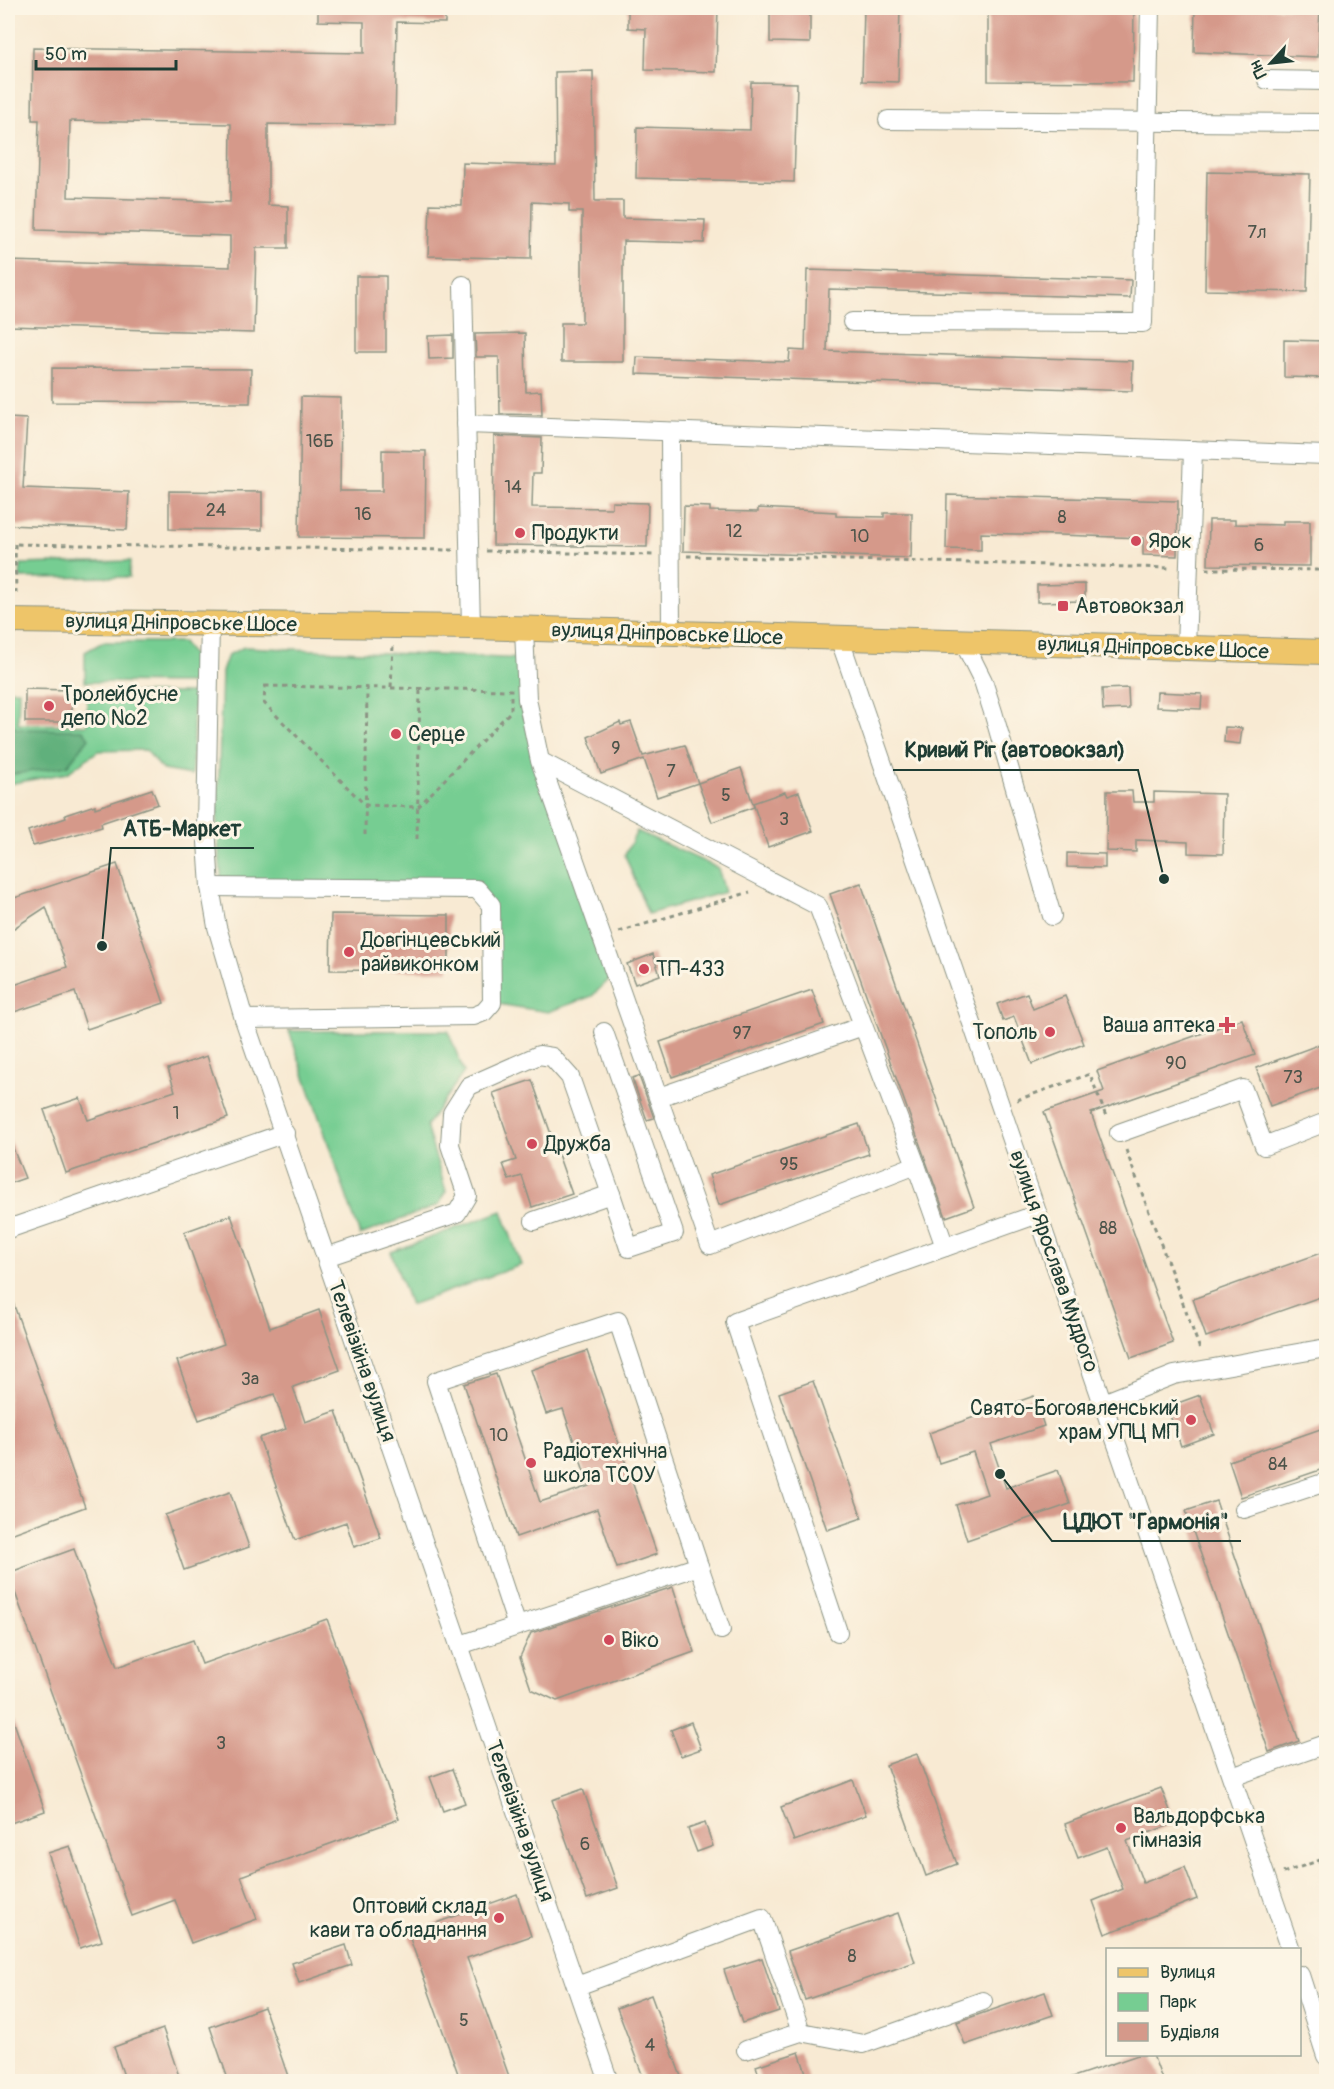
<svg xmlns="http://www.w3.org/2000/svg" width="1334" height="2089" font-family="Pangolin,sans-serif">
  <rect width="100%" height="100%" fill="#fcf5e5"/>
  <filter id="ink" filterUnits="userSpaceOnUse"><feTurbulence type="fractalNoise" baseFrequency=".0167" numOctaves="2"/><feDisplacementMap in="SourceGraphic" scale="12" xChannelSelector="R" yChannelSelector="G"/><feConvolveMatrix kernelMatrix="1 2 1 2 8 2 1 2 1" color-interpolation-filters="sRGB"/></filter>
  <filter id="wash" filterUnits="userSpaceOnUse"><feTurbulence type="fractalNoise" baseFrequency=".008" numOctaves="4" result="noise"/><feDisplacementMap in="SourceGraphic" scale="24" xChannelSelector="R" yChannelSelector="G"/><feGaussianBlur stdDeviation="1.35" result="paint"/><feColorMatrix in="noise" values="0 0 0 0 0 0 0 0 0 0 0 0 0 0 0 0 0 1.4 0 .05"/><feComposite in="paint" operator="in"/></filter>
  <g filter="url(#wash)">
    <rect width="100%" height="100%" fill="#f8ead3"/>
    <!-- green -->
    <g fill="#76cd92" stroke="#4a8563" stroke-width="1.5">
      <path d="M130,561L129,577L20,578L21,564Z"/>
      <path d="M103,642H183L195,659V683L85,682V652Z"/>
      <path d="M244,647L526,659L527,699L616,973L592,996L548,1012L492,1003L486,895L222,886L217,827L222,672L228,655Z"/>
      <path d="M8,690H19L18,724L87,725V693H194L192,775L163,770L146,750L98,751L67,773L8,784Z"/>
      <path d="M637,831L718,868L725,892L648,914L625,855Z"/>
      <path d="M289,1031H448L464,1072L426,1126L446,1191L439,1205L360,1235Z"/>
      <path d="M502,1211L521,1265L410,1305L391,1252Z"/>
    </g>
    <!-- forest -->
    <path fill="#60b07c" stroke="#407658" stroke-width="1.5" d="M8,722L18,729L83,730L89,738L67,766L8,775Z"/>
    <g id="blocks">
      <!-- building -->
      <g fill="#d5998a" fill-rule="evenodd">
        <path d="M318,8H445V23L397,22L395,126L268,124V205L288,206V248H256L254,333L8,326V261L230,267V236L36,230L39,120H32L33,48L364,53V22L318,21ZM70,121L231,124L230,202L68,197Z"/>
        <path d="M628,8H718L716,72L645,70L646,29L628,28Z"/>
        <path d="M770,8H810V43L770,42Z"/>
        <path d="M864,8H900L898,82L862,81Z"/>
        <path d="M988,8H1134L1133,82L988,81Z"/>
        <path d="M1195,8H1320L1318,57L1194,52Z"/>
        <path d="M593,71L595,201H623V218L705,220L704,243L623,241V362H561V323H582V212H569V204L532,202L531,259L428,256L430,204L462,205L463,163L556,166L555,72Z"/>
        <path d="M751,82L797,83L794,182L636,178L637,127L750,130Z"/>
        <path d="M1207,172L1310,174L1307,292L1205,290Z"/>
        <path d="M807,270L1131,280L1130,298L829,289L827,351L1133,361L1132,391L636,374L637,357L789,362L790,350L805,351Z"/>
        <rect x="356" y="276" width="30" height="76"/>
        <path d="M525,333L526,392L541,391L542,415L500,414L499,357H476L475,334Z"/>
        <path d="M453,335V358L429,359L428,336Z"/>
        <path d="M1284,340L1326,341V378L1284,377Z"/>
        <path d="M52,368L251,369L250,403L52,402Z"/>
        <path d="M301,397L341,398L340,491H382V450L426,451L425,538L299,537Z"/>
        <path d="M8,418L27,419L23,488L129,492L127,530L8,525Z"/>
        <path d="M494,436L542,438L541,473H533L532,507L612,508V502L648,503L647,547L493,545Z"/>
        <path d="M169,491L262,492V530L169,529Z"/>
        <path d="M947,495L1178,501L1177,556L1143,555V538L1059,535L981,533V550L946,549Z"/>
        <path d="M684,506L710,507V511L758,512V508L836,512V516L884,517V513H912L911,558L683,551Z"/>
        <path d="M1209,520H1235V524L1283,525V521H1310V566L1208,565Z"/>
        <path d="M1085,584V601L1037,602V585Z"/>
        <path d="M1128,688L1129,709L1103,710L1102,689Z"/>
        <path d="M25,689L72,690V722H25Z"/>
        <path d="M1157,692L1202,694L1201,709L1156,707Z"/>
        <path d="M620,722L621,725L631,722L643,756L685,745L698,783L657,797L644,759L601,774L588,737Z"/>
        <path d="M1225,727L1242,728L1240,744L1224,742Z"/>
        <path d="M741,768L754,807L712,822L698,783Z"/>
        <path d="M152,789L158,804L101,823L102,827L33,846L28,831L66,818L65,815L95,805V808Z"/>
        <path d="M1107,791H1132L1133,802H1154V792L1224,794L1223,854L1188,853V842L1136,840V852L1106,851Z"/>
        <path d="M785,792L787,796L799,792L813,831L768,847L753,803Z"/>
        <path d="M1067,853L1105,854V868L1067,867Z"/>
        <path d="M117,864L164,1003L87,1029L75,992L8,1014V987L67,967L46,907L8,932V900Z"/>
        <path d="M861,883L974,1207L946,1217L830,894Z"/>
        <path d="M331,914L449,915V971L330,970Z"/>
        <path d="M653,954L660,975L635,984L627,964Z"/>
        <path d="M812,990L824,1024L672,1077L660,1042Z"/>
        <path d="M1027,993L1033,1009L1065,996L1084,1044L1032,1064L1014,1017L1003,1021L997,1004Z"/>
        <path d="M1242,1019L1255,1055L1091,1113L1173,1343L1131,1358L1044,1112L1104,1091L1097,1071Z"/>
        <path d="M1326,1042V1086L1270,1106L1256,1068Z"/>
        <path d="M207,1056L228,1118L66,1173L44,1110L80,1098L88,1120L175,1091L168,1069Z"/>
        <path d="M639,1076L654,1118L647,1120L632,1078Z"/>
        <path d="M532,1080L572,1194L532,1207L522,1176L509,1180L503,1164L516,1160L493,1093Z"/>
        <path d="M859,1124L869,1154L719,1205L709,1175Z"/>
        <path d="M8,1136L25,1178L8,1184Z"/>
        <path d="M231,1215L270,1328L319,1310L340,1370L293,1387L305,1422L336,1411L381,1538L354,1547L346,1522L295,1540L259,1438L286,1429L274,1394L199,1420L177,1361L224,1344L184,1232Z"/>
        <path d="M1326,1251V1295L1206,1337L1193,1299Z"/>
        <path d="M10,1294L85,1507L8,1535V1295Z"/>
        <path d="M587,1351L657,1554L617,1568L597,1509L516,1537L464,1384L496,1374L540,1502L589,1486L563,1409L546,1414L531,1370Z"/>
        <path d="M813,1381L862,1518L827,1530L779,1393Z"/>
        <path d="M1200,1395L1214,1434L1181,1446L1167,1407Z"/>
        <path d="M1034,1396L1044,1426L991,1444L1006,1488L1058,1470L1070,1504L967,1540L956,1505L987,1494L973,1452L939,1463L929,1433Z"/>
        <path d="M1326,1427V1468L1241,1497L1229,1461Z"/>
        <path d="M230,1492L249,1547L184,1570L165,1515Z"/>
        <path d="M1216,1501L1299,1741L1269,1752L1186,1511Z"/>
        <path d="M74,1549L117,1667L193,1640L202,1664L327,1619L399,1819L241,1876L257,1919L191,1943L175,1900L132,1916L8,1573Z"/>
        <path d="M673,1587L694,1652L557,1701L531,1689L520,1657L531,1633Z"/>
        <path d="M10,1711L45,1811L8,1824V1712Z"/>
        <path d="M691,1722L701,1749L681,1756L671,1730Z"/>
        <path d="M917,1754L957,1864L926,1876L886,1765Z"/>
        <path d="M452,1769L465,1803L443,1811L430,1777Z"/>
        <path d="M853,1780L866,1815L794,1841L781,1807Z"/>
        <path d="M1161,1788L1175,1823L1127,1841L1143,1883L1185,1867L1197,1899L1105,1934L1093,1901L1123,1889L1107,1847L1078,1858L1065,1824Z"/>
        <path d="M583,1789L618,1888L587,1899L552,1800Z"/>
        <path d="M705,1823L713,1846L697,1852L688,1829Z"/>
        <path d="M70,1846L102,1941L80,1948L48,1853Z"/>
        <path d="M517,1894L531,1936L467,1958L511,2082H461L408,1933Z"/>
        <path d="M898,1913L915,1962L805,2000L788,1951Z"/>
        <path d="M346,1945L352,1965L299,1983L292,1963Z"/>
        <path d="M762,1958L779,2011L742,2023L724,1970Z"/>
        <path d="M1045,1992L1053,2015L965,2045L957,2022Z"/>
        <path d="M651,1995L683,2082H645L617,2008Z"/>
        <path d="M264,2007L290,2082H229L210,2027Z"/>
        <path d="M163,2029L181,2082H126L114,2047Z"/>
        <path d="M799,2052L809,2082H761L756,2066Z"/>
        <path d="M1138,2055H1153L1163,2082H1067V2079Z"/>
      </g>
    </g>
  </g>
  <g filter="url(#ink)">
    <use href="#blocks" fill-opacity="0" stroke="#8c9484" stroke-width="1.5"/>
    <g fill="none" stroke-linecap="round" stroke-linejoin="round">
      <defs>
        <g id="minor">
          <path d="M1267,80L1326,81"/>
          <path d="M888,120L1326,123"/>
          <path d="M463,285L471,627"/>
          <path d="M852,322L1143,323L1150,8"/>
          <path d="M466,424L1326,455"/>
          <path d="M670,432L671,634"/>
          <path d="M210,624L206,827L210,887L217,927L244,1019L609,2082"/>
          <path d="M524,629L527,699L540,761L710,1245L916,1165L818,906L540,761"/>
          <path d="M840,640L1291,1950"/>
          <path d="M964,643L983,681L993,712L1052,916"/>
          <path d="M1186,648L1193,450"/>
          <path d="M210,887L477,889L491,905L492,1003L484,1012L474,1016L244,1019"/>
          <path d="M604,1032L674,1233L629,1248L611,1194"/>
          <path d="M659,1097L863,1026"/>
          <path d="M1119,1133L1243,1089L1264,1146L1326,1122"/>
          <path d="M916,1165L945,1247"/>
          <path d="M8,1229L285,1133"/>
          <path d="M326,1257L457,1213L467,1196L450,1145L452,1113L469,1086L539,1055L552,1057L570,1077L611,1194L534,1221"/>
          <path d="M1103,1403L1174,1375L1326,1348"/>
          <path d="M1244,1509L1326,1482"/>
          <path d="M699,1566L721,1630"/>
          <path d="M838,1632L735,1322L1038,1214"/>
          <path d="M460,1645L699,1566L618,1321L436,1381L517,1626"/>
          <path d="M1232,1777L1326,1744"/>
          <path d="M1300,1975L1326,2056"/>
          <path d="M577,1986L762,1918L801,2032"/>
          <path d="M746,2050L801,2032L863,2044L983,2001"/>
        </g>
        <path id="major" d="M8,621L471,627L1326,652"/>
      </defs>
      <!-- minor casing -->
      <use href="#minor" stroke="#8c9484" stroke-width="20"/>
      <!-- major casing -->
      <use href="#major" stroke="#8c9484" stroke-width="26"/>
      <!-- path -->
      <g stroke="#8c9484" stroke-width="3" stroke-dasharray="4.5 4.5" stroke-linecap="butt">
        <path d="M8,544L453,550"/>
        <path d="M15,544L16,593"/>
        <path d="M486,551L654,555"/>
        <path d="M687,556L1172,568"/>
        <path d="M1206,569L1326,570"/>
        <path d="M265,686L511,690V711L418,807L365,805L264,703Z"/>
        <path d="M391,687L393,646"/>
        <path d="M365,835L367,688"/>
        <path d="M417,839L420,689"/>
        <path d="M619,932L750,892"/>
        <path d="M1017,1100L1090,1074L1107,1119"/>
        <path d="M1126,1150L1201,1352"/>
        <path d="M1283,1873L1326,1858"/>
      </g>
      <!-- minor -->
      <use href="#minor" stroke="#fff" stroke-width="18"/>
      <!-- major -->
      <use href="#major" stroke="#eec569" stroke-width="24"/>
    </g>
  </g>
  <!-- markers -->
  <g fill="#d1495b" stroke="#fcf5e5" stroke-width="2">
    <circle cx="520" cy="533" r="6"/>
    <circle cx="1136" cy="541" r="6"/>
    <rect x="1057" y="600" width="12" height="12" rx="3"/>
    <circle cx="49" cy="706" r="6"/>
    <circle cx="396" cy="734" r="6"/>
    <circle cx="349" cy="952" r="6"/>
    <circle cx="644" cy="969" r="6"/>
    <path d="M1224 1016h6v6h6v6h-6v6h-6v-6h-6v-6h6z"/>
    <circle cx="1050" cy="1032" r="6"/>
    <circle cx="532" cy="1144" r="6"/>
    <circle cx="1191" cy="1420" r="6"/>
    <circle cx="531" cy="1463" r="6"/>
    <circle cx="609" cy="1640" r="6"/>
    <circle cx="1121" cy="1828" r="6"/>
    <circle cx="499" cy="1918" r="6"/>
  </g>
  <g text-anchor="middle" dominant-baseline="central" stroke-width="6" stroke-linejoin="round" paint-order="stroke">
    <!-- number labels -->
    <g font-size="18" fill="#4c544a">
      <text x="1257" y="232">7л</text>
      <text x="320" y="441">16Б</text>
      <text x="513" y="487">14</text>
      <text x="216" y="510">24</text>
      <text x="363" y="514">16</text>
      <text x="1062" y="517">8</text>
      <text x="734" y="531">12</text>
      <text x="860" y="536">10</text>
      <text x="1259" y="545">6</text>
      <text x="616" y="748">9</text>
      <text x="671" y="771">7</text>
      <text x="726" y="795">5</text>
      <text x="784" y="819">3</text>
      <text x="742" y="1033">97</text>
      <text x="1176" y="1063">90</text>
      <text x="1293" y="1077">73</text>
      <text x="176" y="1113">1</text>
      <text x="789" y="1164">95</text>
      <text x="1108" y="1228">88</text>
      <text x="250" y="1379">3а</text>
      <text x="499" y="1435">10</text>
      <text x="1278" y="1464">84</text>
      <text x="221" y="1743">3</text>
      <text x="585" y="1844">6</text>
      <text x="852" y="1956">8</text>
      <text x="464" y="2020">5</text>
      <text x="650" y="2045">4</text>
    </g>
    <!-- poi labels -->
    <g font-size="21" fill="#1f3d34" stroke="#fcf5e5" text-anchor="start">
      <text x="532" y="533">Продукти</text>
      <text x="1148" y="541">Ярок</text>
      <text x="1075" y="606">Автовокзал</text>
      <text x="61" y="694">Тролейбусне<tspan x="61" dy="24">депо №2</tspan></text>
      <text x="408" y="734">Серце</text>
      <text x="361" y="940">Довгінцевський<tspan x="361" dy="24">райвиконком</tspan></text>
      <text x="656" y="969">ТП-433</text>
      <text x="1215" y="1025" text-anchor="end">Ваша аптека</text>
      <text x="1038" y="1032" text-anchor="end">Тополь</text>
      <text x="544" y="1144">Дружба</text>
      <text x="1179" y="1408" text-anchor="end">Свято-Богоявленський<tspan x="1179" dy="24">храм УПЦ МП</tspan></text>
      <text x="543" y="1451">Радіотехнічна<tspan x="543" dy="24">школа ТСОУ</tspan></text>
      <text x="621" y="1640">Віко</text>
      <text x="1133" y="1816">Вальдорфська<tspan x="1133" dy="24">гімназія</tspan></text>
      <text x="487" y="1906" text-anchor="end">Оптовий склад<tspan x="487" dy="24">кави та обладнання</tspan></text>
    </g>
    <!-- street labels -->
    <g font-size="21" fill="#1f3d34" stroke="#fcf5e5">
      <text transform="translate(181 623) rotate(1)">вулиця Дніпровське Шосе</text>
      <text transform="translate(667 634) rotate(2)">вулиця Дніпровське Шосе</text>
      <text transform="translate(1153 648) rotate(2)">вулиця Дніпровське Шосе</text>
      <text transform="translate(1054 1261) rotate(71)">вулиця Ярослава Мудрого</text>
      <text transform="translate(362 1361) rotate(71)">Телевізійна вулиця</text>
      <text transform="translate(520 1821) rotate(71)">Телевізійна вулиця</text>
    </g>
  </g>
  <!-- callouts -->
  <path fill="none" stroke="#1f3d34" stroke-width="2" d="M1164 879L1138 770H893M102 946L111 848H254M1000 1474L1052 1541H1241"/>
  <g fill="#1f3d34" stroke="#fcf5e5" stroke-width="2">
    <circle cx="1164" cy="879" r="6"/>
    <circle cx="102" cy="946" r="6"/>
    <circle cx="1000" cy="1474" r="6"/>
  </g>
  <g font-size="22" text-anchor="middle" font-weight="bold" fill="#1f3d34" stroke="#fcf5e5" stroke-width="6" stroke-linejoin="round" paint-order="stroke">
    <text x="1015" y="757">Кривий Ріг (автовокзал)</text>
    <text x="182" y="836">АТБ-Маркет</text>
    <text x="1146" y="1529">ЦДЮТ "Гармонія"</text>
  </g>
  <!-- margin -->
  <rect width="1334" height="2089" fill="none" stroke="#fcf5e5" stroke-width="30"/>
  <!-- legend -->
  <rect x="1106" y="1948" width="195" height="108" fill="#fcf5e5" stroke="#a4ab9e" stroke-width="1.5"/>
  <rect x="1118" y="1968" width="30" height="9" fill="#eec569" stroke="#a4ab9e" stroke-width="1.5"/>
  <text x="1160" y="1978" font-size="18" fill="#1f3d34">Вулиця</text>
  <rect x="1118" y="1993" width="30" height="18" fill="#76cd92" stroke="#a4ab9e" stroke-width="1.5"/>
  <text x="1160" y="2008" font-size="18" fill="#1f3d34">Парк</text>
  <rect x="1118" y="2023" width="30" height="18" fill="#d5998a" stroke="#a4ab9e" stroke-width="1.5"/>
  <text x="1160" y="2038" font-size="18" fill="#1f3d34">Будівля</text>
  <!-- north arrow -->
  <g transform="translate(1271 63) rotate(243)" stroke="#fcf5e5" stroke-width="4.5" paint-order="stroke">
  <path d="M0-4.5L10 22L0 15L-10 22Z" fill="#1f3d34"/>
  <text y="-9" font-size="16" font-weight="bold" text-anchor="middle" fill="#1f3d34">Пн</text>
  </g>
  <!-- scale -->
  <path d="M36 60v9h140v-9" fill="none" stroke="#1f3d34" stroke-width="3"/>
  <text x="45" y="60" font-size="18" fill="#1f3d34" stroke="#fcf5e5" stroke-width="4.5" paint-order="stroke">50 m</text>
</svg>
